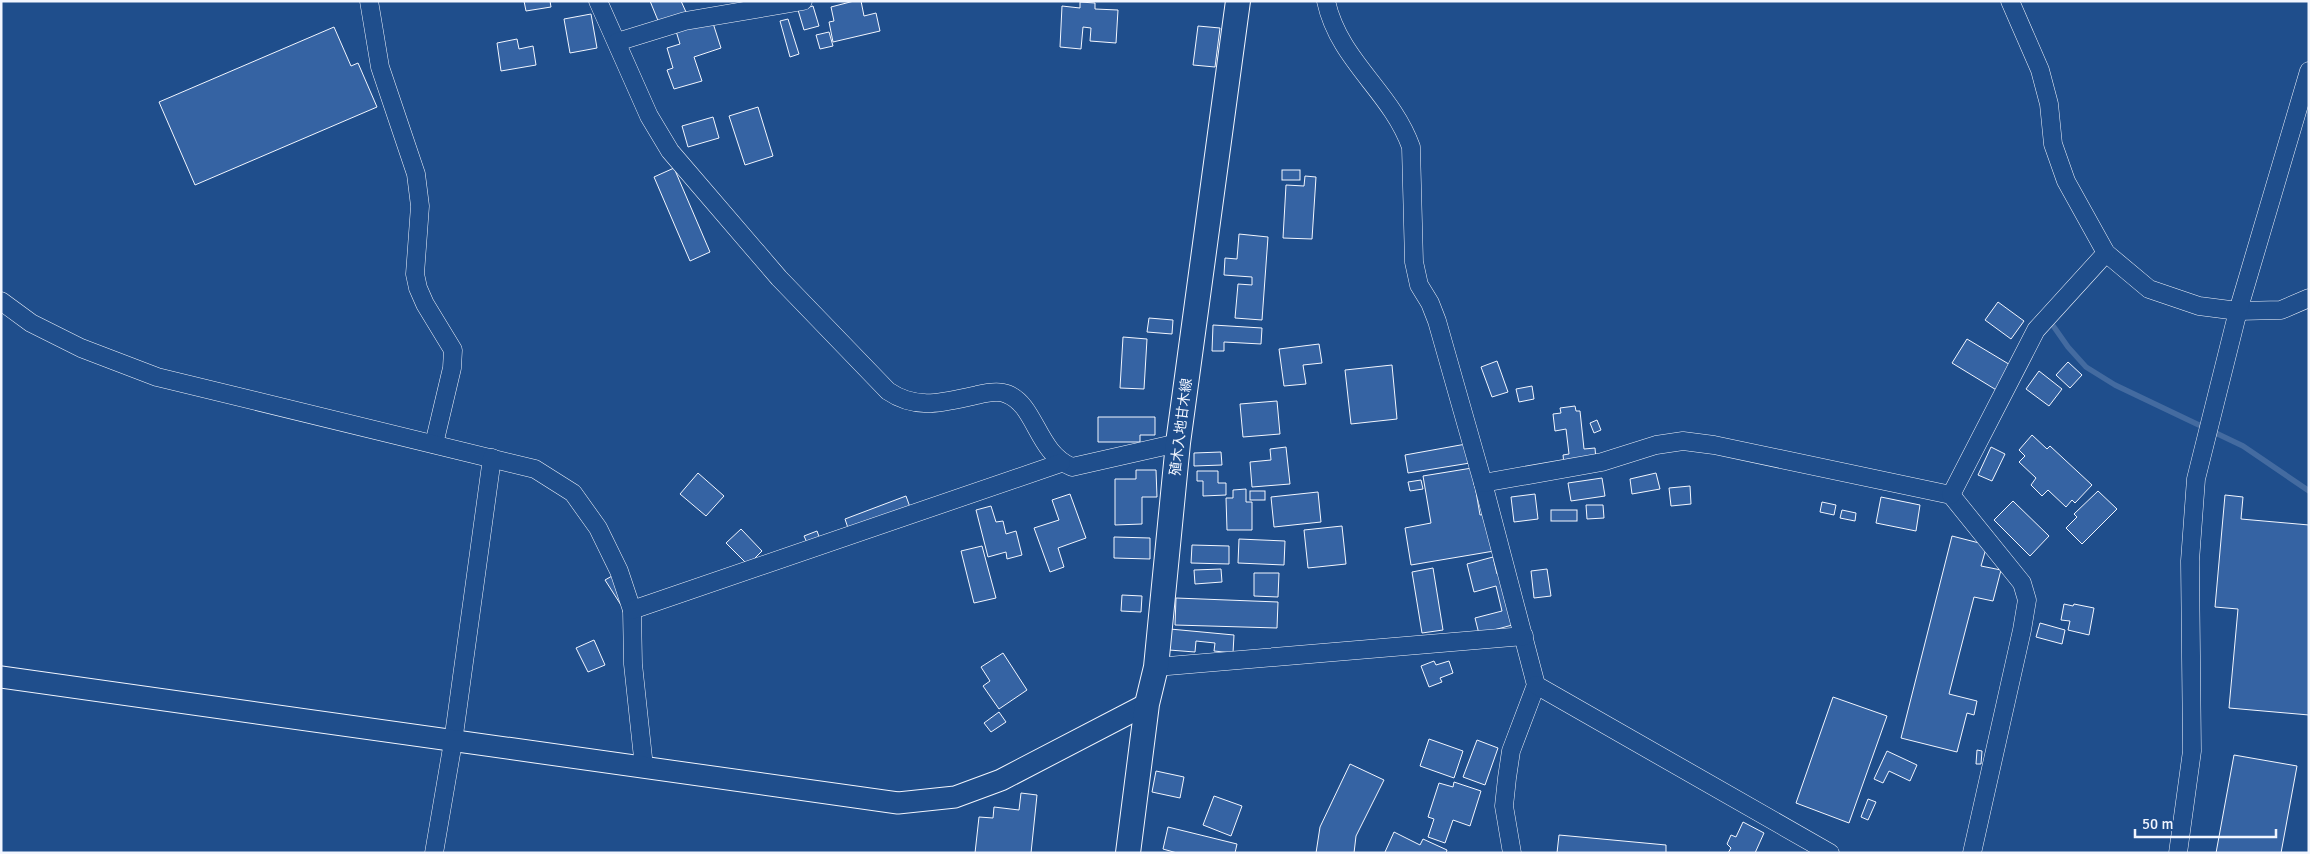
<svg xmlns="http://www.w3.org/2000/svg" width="2310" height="854" font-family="Signika,'Noto Sans JP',sans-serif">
  <rect width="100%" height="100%" fill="#1f4e8c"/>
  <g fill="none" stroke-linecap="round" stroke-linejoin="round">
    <!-- stream -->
    <path stroke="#446ba0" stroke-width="5.5" d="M2054,327L2068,347L2086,367L2115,385L2243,446L2309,491"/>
  </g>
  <!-- building -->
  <g fill="#3563a3" stroke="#f2f6ff">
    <path d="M524,1H550L551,7L526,11Z"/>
    <path d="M650,1H681L686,12L659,23Z"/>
    <path d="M854,1H861L864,16L876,13L880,31L833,42L829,22L834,21L831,7Z"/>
    <path d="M1080,2L1095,3V9L1118,10L1116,43L1090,41L1091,28L1083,27L1081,49L1060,47L1062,6L1080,8Z"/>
    <path d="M813,6L819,26L804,30L798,10Z"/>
    <path d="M591,14L597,48L570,53L564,19Z"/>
    <path d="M788,19L799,54L790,57L780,21Z"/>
    <path d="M712,20L721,48L694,57L702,81L674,89L667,70L673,68L667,48L680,44L676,31Z"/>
    <path d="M1198,26L1220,28L1215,67L1193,65Z"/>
    <path d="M334,27L351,66L358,63L377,107L195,185L159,102Z"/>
    <path d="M829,32L833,46L820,49L816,35Z"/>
    <path d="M517,39L519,49L533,46L536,65L501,71L497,43Z"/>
    <path d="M758,107L773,156L745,165L729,116Z"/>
    <path d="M713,117L719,138L688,147L682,126Z"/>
    <path d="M674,168L710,252L690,261L654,177Z"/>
    <rect x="1282" y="170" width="18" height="10"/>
    <path d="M1305,176L1316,177L1312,239L1283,238L1286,185L1304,186Z"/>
    <path d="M1239,234L1268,237L1262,320L1235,318L1238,284L1252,285V277L1224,275L1225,258L1237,259Z"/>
    <path d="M1998,302L2024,321L2011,339L1985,320Z"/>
    <path d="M1149,318L1173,320L1172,334L1147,332Z"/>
    <path d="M1213,325L1262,328L1261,344L1224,342V351H1212Z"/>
    <path d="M1123,337L1147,339L1144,389L1120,388Z"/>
    <path d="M1967,339L2012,366L1998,391L1952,363Z"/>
    <path d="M1319,344L1322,363L1303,365L1306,384L1284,386L1279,349Z"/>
    <path d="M1497,361L1508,392L1492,397L1481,367Z"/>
    <path d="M2068,362L2082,375L2070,388L2056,375Z"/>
    <path d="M1392,365L1397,419L1351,424L1345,370Z"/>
    <path d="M2039,371L2062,389L2049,406L2026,389Z"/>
    <path d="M1532,386L1534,399L1519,402L1516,389Z"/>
    <path d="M1277,401L1280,434L1243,437L1240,404Z"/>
    <path d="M1575,406L1576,411H1580L1584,449L1595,448L1596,460L1564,464L1563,455L1569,454L1566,429L1555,431L1553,414L1561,413L1560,408Z"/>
    <path d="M1098,417H1155V435H1140V442H1098Z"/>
    <path d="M1597,420L1601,430L1594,433L1590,423Z"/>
    <path d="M2032,435L2047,449L2050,446L2092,485L2075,503L2072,500L2066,507L2048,490L2042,496L2031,485L2036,478L2019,462L2025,456L2019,450Z"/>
    <path d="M1466,444L1470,463L1408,473L1405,455Z"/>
    <path d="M1286,447L1290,484L1252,487L1250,462L1271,460L1270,449Z"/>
    <path d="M1991,447L2005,454L1992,481L1978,475Z"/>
    <path d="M1221,452L1222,465L1194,466V453Z"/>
    <path d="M1472,468L1480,515L1487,514L1494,551L1411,565L1405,528L1431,523L1423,476Z"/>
    <path d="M1136,470H1156L1157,497H1142V524L1115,525V479H1136Z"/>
    <path d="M1197,471H1218V483H1226V495L1203,496V481H1197Z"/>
    <path d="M698,473L724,496L706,516L680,494Z"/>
    <path d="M1656,473L1660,489L1632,494L1630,479Z"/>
    <path d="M1602,478L1605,496L1571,501L1568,483Z"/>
    <path d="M1421,480L1423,489L1410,491L1408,482Z"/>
    <path d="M1690,486L1691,504L1671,506L1669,488Z"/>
    <path d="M1246,489V502H1252V530H1227L1226,498H1233V490Z"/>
    <rect x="1250" y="491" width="15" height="9"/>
    <path d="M2098,491L2117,509L2082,544L2066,528L2077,517L2074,514Z"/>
    <path d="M1318,492L1321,522L1274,527L1271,497Z"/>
    <path d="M1070,494L1086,538L1058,548L1064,567L1050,572L1034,528L1059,520L1052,500Z"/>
    <path d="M1535,494L1538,519L1514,522L1511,497Z"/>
    <path d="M2225,495L2243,497L2241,519L2309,525V715L2229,708L2238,609L2215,607Z"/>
    <path d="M906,496L911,510L850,534L845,519Z"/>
    <path d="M1881,497L1920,505L1916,531L1876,523Z"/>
    <path d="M2013,501L2049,536L2030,556L1994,520Z"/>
    <path d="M1822,502L1836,505L1834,515L1820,512Z"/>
    <path d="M1586,505H1603L1604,518L1587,519Z"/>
    <path d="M991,506L996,522L1003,521L1006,534L1016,531L1022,555L1007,559L1006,552L988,557L976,510Z"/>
    <rect x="1551" y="510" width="26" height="11"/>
    <path d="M1842,510L1856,513L1855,521L1840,518Z"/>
    <path d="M1342,526L1346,564L1308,568L1304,530Z"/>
    <path d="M741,529L762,551L748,565L726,543Z"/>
    <path d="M817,531L821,542L809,547L804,536Z"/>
    <path d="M1952,536L1987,545L1981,566L2001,570L1993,601L1974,597L1949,694L1977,701L1974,715L1967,713L1957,752L1901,738Z"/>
    <path d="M1114,537L1150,538V559L1114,558Z"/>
    <path d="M1239,539L1285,541L1284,565L1238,563Z"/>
    <path d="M1192,545L1229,546V564L1191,563Z"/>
    <path d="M982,546L996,598L974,603L961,551Z"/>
    <path d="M1493,557L1497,574L1503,573L1516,624L1479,634L1475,618L1502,611L1496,586L1474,592L1467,564Z"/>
    <path d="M1433,568L1443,630L1422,633L1412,572Z"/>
    <path d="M1221,569L1222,582L1195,584L1194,570Z"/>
    <path d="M1547,569L1551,596L1534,598L1531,571Z"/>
    <path d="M1254,573H1279L1278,597L1254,596Z"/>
    <path d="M612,576L628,601L621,605L605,580Z"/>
    <path d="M1122,595L1142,596L1141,612L1121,611Z"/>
    <path d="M1176,598L1278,602L1277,628L1175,625Z"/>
    <path d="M2064,604L2073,606L2074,604L2094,608L2089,635L2068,630L2070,621L2061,620Z"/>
    <path d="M2040,623L2065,630L2062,644L2036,637Z"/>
    <path d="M1170,629L1234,635L1233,653L1214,651L1215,643L1196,641L1195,652L1169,650Z"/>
    <path d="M594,640L605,665L588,672L576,648Z"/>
    <path d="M1003,653L1027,690L999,709L983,686L990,681L981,667Z"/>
    <path d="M1434,661L1436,665L1449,661L1453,673L1440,678L1442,682L1429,687L1421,666Z"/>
    <path d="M1833,697L1887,716L1849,823L1796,803Z"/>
    <path d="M999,712L1006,722L991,732L984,723Z"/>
    <path d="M1429,739L1463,751L1454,778L1420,766Z"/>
    <path d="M1477,740L1498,748L1485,785L1463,777Z"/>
    <path d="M1977,750L1982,751L1981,764H1976Z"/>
    <path d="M1887,751L1917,765L1910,781L1889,771L1883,783L1874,779Z"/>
    <path d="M2234,755L2297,766L2281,853H2216Z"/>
    <path d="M1350,764L1384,780L1356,836L1354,853H1316L1320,827Z"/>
    <path d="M1156,771L1184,777L1180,798L1152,792Z"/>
    <path d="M1454,782L1481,791L1470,826L1453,820L1445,843L1428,837L1434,819L1428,817L1439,783L1453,787Z"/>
    <path d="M1021,793L1037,795L1031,853H975L979,817L993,818L994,807L1019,810Z"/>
    <path d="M1214,796L1242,806L1231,836L1203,825Z"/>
    <path d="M1868,799L1876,802L1868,820L1861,817Z"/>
    <path d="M1743,822L1764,833L1755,853H1728L1731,848L1727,844L1731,835L1736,837Z"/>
    <path d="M1168,827L1237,844L1235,853H1177L1163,849Z"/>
    <path d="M1394,832L1420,845L1423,839L1447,850L1446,853H1386L1385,852Z"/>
    <path d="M1559,835L1666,845V853H1557Z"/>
  </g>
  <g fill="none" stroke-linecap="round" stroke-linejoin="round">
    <defs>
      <g id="minor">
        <path d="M369,1L380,67L416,174L420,206L415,274L418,288L425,304L453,350L452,368L434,444"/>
        <path d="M598,1L649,116L670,151L779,278L888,391C917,411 944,402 977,395C985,393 998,390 1007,394C1036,405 1037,453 1072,467L1178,443"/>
        <path d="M1326,1C1339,61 1391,91 1411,147L1414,262L1419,285L1430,303L1437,321L1483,483L1536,685L1511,751L1507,778L1504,806L1512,853"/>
        <path d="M2010,1L2040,70L2049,104L2053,144L2066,181L2106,253L2149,289L2199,306L2238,311L2281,310L2309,298"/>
        <path d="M617,42L685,21L803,1"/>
        <path d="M1,301L31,323L81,348L157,377L535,469L573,493L598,528L619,571L632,610L633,664L644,767"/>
        <path d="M1483,483L1602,462L1656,445L1683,441L1714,445L1951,495L2022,583L2027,600L2022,630L1972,853"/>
        <path d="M1951,495L2036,330L2106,253"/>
        <path d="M632,610L1061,463"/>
        <path d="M1156,667L1524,636"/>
        <path d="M1536,685L1830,853"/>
        <path d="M434,853L453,742L492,458"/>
        <path d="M2178,853L2192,751L2190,561L2196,479L2238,311L2309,71"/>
      </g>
      <path id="tertiary" d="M1,677L898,803L955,797L1001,780L1147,704"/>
      <path id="secondary" d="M1128,853L1147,704L1156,667L1178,443L1238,1"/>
    </defs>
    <!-- minor casing -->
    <use href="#minor" stroke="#f2f6ff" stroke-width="19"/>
    <!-- tertiary casing -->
    <use href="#tertiary" stroke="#f2f6ff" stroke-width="23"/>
    <!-- secondary casing -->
    <use href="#secondary" stroke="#f2f6ff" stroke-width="26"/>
    <!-- minor -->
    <use href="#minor" stroke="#1f4e8c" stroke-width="18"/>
    <!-- tertiary -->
    <use href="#tertiary" stroke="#1f4e8c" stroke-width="21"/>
    <!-- secondary -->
    <use href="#secondary" stroke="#1f4e8c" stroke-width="24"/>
  </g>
  <g text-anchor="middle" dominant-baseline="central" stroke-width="4" stroke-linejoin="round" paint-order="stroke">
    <!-- street labels -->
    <g font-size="14" fill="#f2f6ff" stroke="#1f4e8c">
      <text transform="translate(1181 427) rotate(-83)">殖木入地甘木線</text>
    </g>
  </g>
  <!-- border -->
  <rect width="2310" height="854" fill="none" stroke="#f2f6ff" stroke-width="5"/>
  <!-- scale -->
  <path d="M2135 829v8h141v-8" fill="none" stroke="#f2f6ff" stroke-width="2.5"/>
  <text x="2142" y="829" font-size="15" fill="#f2f6ff" stroke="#1f4e8c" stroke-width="4" paint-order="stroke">50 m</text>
</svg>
